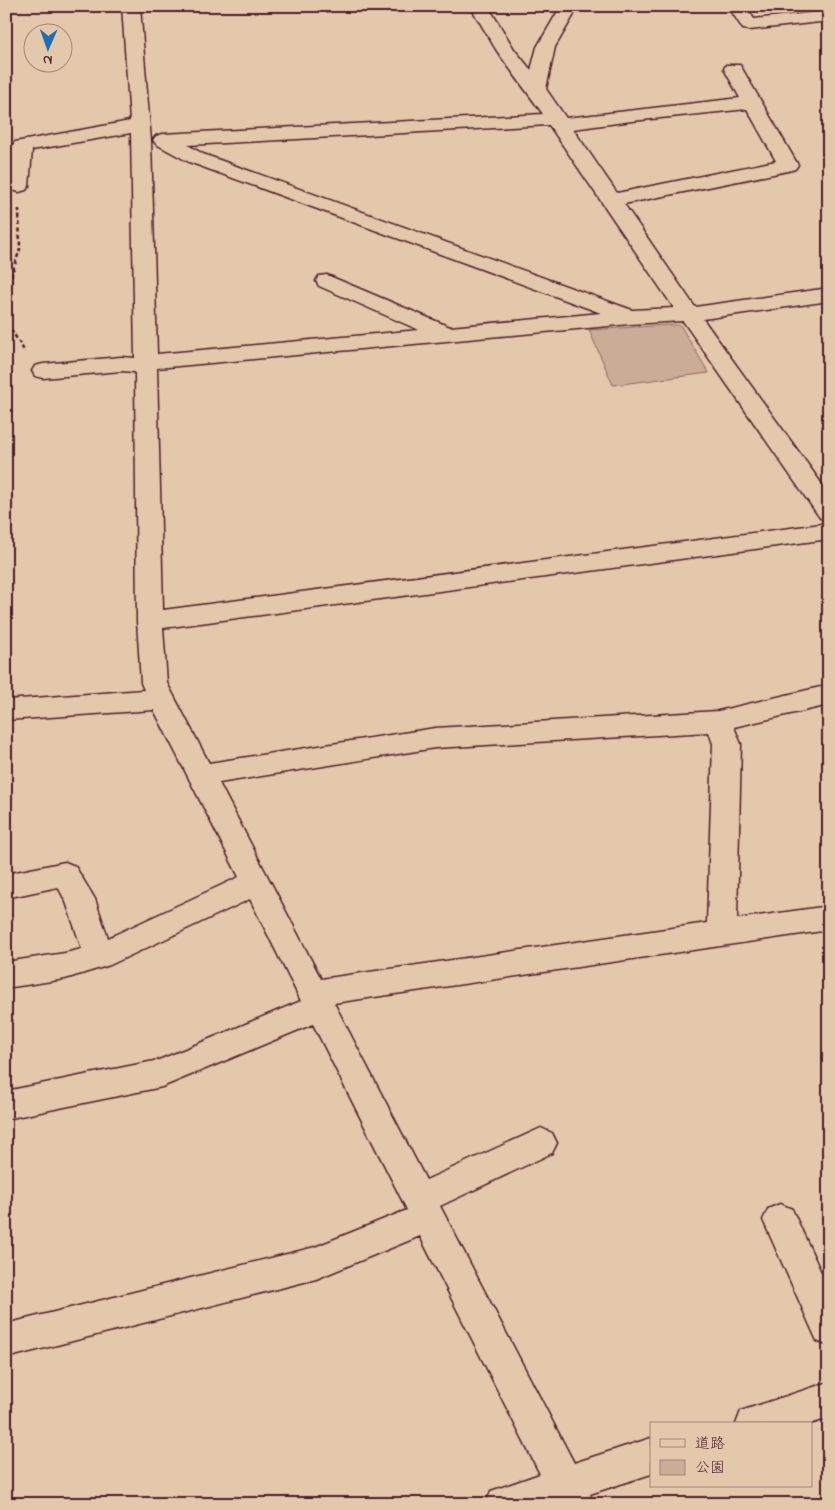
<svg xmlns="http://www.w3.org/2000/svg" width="835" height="1510" font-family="'Indie Flower','Klee One',sans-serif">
  <rect width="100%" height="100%" fill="#e4c8ac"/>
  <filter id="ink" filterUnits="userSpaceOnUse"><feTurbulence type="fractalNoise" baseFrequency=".02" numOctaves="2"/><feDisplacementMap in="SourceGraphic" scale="10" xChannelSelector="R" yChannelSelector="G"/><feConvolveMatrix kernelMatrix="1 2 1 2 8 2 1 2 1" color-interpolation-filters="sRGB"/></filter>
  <g filter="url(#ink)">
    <!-- green -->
    <path fill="#cbac97" stroke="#8a6661" d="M667,325H680L709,373L613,385L589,330Z"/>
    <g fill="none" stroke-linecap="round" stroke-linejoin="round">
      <defs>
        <g id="minor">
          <path d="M122,6H140L151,141L157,354L419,330L319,286L316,281L319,276L327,275L450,327L601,313L189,162L156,144L153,140L156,136L163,134L543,114L497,51L470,6H488L514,49L531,70L537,47L561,6H579L555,47L546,89L566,118L740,98L724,69L726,65H740L798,165L795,169L788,171L624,204L695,307L829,288V301L703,319L829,494V520L820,518L683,321L630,324L157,368L163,610L829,523V539L163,628L167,683L209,763L435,728L718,711L829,685V705L734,727L741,744L737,919L829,906V930L334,1003L426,1180L541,1128L552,1133L557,1143L552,1153L440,1206L574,1463L651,1438V1474L590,1494L593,1504H486L491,1491L540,1474L420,1236L316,1279L6,1358V1324L315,1247L407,1210L313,1024L162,1087L6,1119V1091L159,1060L301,1001L250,899L110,965L65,979L6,988V962L65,953L82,949L66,902L58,887L6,898V874L65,862L75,866L95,899L108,938L239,877L154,710L6,720V700L144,690L141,683L137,621L135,372L121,371L43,378L35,376L32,371L35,366L43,364L121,357L135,358L131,133L32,150L29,186L26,190L19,192L12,190L9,186L12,146L15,142L130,121ZM747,109L776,161L617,193L573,129L632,121ZM549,125L674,308L632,310L203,154L188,145ZM709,732L713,744L707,923L321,979L219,783L435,748Z"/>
          <path d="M728,6H746L754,19L829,11V21L749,30L743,29Z"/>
          <path d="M780,1204L792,1209L829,1290V1346L817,1341L763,1220L768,1209Z"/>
          <path d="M829,1382V1418L810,1424H736L741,1411Z"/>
        </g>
      </defs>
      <!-- minor casing -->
      <use href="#minor" stroke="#4a1f2b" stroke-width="3"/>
      <!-- path -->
      <path stroke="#4a1f2b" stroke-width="2.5" stroke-dasharray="4 2.5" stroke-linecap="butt" d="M19,209L20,249L12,273L7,323L25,352"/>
      <!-- minor -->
      <use href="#minor" fill="#e4c8ac" fill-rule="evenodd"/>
    </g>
  </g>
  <!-- margin -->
  <rect width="835" height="1510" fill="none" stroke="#e4c8ac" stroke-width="25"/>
  <rect x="12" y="12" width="810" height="1485" fill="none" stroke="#4a1f2b" stroke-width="2" filter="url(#ink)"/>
  <!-- legend -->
  <rect x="650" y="1422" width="162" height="65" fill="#e4c8ac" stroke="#a68478"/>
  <rect x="660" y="1439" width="25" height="8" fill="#e4c8ac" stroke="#a68478"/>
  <text x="695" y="1448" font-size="15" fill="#4a1f2b">道路</text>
  <rect x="660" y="1460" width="25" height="15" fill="#cbac97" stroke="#a68478"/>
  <text x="695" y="1472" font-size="15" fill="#4a1f2b">公園</text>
  <!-- north arrow -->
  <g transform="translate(48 48) rotate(182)"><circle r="24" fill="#e4c8ac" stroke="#a68478"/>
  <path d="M0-4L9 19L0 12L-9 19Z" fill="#1f6fb2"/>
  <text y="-8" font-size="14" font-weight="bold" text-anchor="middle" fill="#4a1f2b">N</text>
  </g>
</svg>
